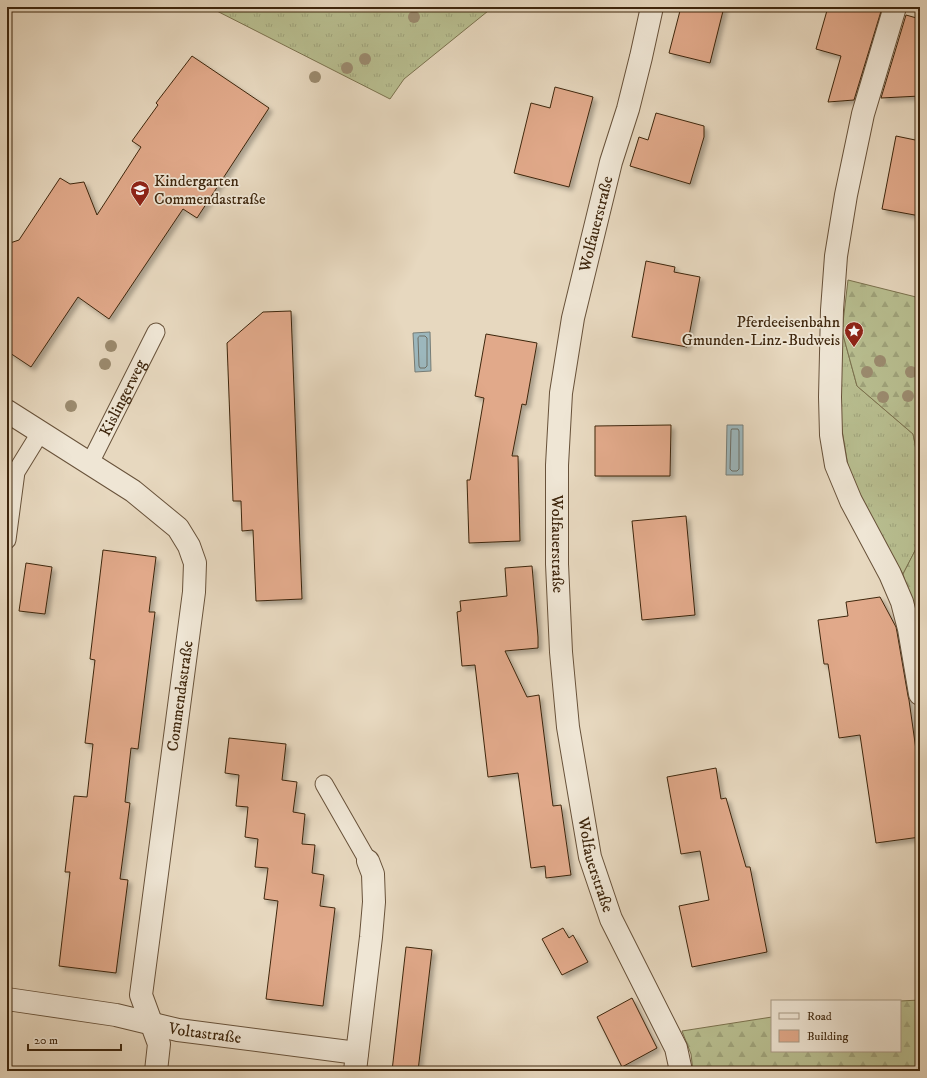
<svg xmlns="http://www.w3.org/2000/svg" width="927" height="1078" font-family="'IM FELL DW Pica',serif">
  <defs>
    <pattern id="grass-tufts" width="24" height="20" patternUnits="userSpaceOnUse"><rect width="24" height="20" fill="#b8be90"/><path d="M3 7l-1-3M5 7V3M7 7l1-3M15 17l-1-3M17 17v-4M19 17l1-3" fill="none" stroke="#9fa37b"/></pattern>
    <pattern id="forest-firs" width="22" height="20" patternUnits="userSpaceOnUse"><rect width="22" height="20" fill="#b8be90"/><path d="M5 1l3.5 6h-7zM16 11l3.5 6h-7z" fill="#9fa37b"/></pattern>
    <filter id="shadow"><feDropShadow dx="3.5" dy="3.5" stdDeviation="2" flood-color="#0004"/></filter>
  </defs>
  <rect width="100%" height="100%" fill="#e7d8bf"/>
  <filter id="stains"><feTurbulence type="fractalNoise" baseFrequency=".005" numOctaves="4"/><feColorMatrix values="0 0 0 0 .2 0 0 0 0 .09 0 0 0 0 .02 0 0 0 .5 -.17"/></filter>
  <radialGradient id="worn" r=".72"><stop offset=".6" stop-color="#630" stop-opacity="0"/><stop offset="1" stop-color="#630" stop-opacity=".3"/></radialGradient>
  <!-- grass -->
  <g fill="url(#grass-tufts)" stroke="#7b724e">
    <path d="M209,7H493L404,79L390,99Z"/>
    <path d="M842,331L857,386L913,434L920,467V541L903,574L872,521L849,472L840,418Z"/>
  </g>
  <!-- forest -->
  <g fill="url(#forest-firs)" stroke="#7b724e">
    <path d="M848,280L920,298V467L913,434L857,386L842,331Z"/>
    <path d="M920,541V618L916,619L903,574Z"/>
    <path d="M920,1000V1071H693L691,1054L682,1031L772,1017V1051H900V1001Z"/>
  </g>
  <!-- water -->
  <g fill="#9cb7bd" stroke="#767d77">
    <path d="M430,332L431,371L415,372L413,333Z"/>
    <path d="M727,425H743V475H726Z"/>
  </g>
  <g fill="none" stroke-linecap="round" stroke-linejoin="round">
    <!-- shore -->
    <g stroke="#6d6e65" stroke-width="1">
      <path d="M420,336H425L427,338V366L425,368H420L419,366L418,338Z"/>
      <path d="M732,429H738L739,431V469L737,471H732L730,469L731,431Z"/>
    </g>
  </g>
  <!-- building -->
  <g fill="#e1a98a" stroke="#3e260d" filter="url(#shadow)">
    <path d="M681,7H724L710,63L669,53Z"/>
    <path d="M828,7H879L882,8L854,100L828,102L841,56L816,49Z"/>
    <path d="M906,15L920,19V96L881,98Z"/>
    <path d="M192,56L269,108L197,218L183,209L109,319L78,297L31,367L7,351V244L19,240L60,178L70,184L84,182L97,215L141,147L132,141L158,105L156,103Z"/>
    <path d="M555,87L593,97L569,187L514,173L531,103L550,108Z"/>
    <path d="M656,113L704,126V137L690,184L630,166L639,137L648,140Z"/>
    <path d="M896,136L920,141V216L882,209Z"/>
    <path d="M646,261L675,267L674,272L700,277L687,347L632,337Z"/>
    <path d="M291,311L302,599L256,601L253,530L242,531L241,501H233L227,343L263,312Z"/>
    <path d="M486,334L537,343L526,405L522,404L512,456H518L520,541L469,543L467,480H470L484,398L475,396Z"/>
    <path d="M671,425L670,476H595V426Z"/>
    <path d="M686,516L695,615L642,620L632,521Z"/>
    <path d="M103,550L156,557L149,612H155L138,749L131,748L125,802L130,803L120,879L128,880L116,973L59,966L70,872H65L74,796L87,797L93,744L85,743L95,660L90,659Z"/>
    <path d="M26,563L52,567L45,614L19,611Z"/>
    <path d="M532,566L538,637V648L505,651L527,697L539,695L553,806L561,805L571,875L546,878L545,866L531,868L518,773L488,777L475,665L462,666L457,612L461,611L460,601L507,596L505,568Z"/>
    <path d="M880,597L896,627L897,632L908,696L909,700L917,757L920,756V837L876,843L860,735L839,738L828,664H824L818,620L848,616L846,602Z"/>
    <path d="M229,738L286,744L282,780L297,782L293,812L305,814L302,844L315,845L312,873L324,875L320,906L335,908L323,1006L266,999L278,901L264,899L268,868L255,867L258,839L245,837L248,807L236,806L239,775L225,773Z"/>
    <path d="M716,768L721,799L726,798L746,867H750L767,952L692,967L679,906L709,900L700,851L681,854L667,777Z"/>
    <path d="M563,928L569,938L573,935L588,962L562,975L542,939Z"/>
    <path d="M406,947L432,950L418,1071H392Z"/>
    <path d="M632,998L657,1048L622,1067L597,1017Z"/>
  </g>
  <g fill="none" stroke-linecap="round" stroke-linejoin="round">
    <defs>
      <g id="service">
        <path id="s1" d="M90,463L156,332"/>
        <path d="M7,540L16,472L40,433"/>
        <path d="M324,784L368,861"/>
      </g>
      <g id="minor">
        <path id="s2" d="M652,7L641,57L628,109L611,162L573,318L561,393L557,465V564L561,652L568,727L590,857L611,919L676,1048L681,1071"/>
        <path d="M895,7L863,114L846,195L836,256L832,310L830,397L831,435L836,465L851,501L890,574L902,602L909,629L920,694"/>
        <path d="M7,411L133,491L178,528L189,546L195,563L194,592L141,995L159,1044L156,1071"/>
        <path id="s3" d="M7,999L116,1015L178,1030L357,1053"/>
        <path d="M355,1071L371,937L374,902L373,874L368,861"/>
      </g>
    </defs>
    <!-- service casing -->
    <use href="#service" stroke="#68523a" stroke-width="19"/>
    <!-- minor casing -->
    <use href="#minor" stroke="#68523a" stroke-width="24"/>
    <!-- service -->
    <use href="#service" stroke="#efe6d5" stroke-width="17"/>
    <!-- minor -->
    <use href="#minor" stroke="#efe6d5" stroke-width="22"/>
  </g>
  <!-- trees -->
  <g fill="#9b8b6f">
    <circle cx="414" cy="17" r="6"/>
    <circle cx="365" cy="59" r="6"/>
    <circle cx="347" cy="68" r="6"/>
    <circle cx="315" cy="77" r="6"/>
    <circle cx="111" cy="346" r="6"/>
    <circle cx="880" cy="361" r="6"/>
    <circle cx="105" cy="364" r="6"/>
    <circle cx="867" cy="372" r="6"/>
    <circle cx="911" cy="372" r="6"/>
    <circle cx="908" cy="396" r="6"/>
    <circle cx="883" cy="397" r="6"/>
    <circle cx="71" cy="406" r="6"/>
  </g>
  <!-- icons -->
  <defs>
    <symbol id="school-pin" viewBox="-11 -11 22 30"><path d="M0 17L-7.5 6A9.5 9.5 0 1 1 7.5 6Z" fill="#8f2418" stroke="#efe6d5"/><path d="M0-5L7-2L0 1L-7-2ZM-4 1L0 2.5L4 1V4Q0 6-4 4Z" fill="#fff"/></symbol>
    <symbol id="sight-pin" viewBox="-11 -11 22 30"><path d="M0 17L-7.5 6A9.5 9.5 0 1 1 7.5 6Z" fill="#8f2418" stroke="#efe6d5"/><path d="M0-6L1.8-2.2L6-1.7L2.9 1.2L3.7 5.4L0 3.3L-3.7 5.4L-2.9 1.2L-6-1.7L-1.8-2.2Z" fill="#fff"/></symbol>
  </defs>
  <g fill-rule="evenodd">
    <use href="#school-pin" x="129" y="179" width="22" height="30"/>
    <use href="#sight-pin" x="843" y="320" width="22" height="30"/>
  </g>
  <g text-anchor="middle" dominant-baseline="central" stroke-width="3.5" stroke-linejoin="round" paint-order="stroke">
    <!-- poi labels -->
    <g font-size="16" fill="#3e260d" stroke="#efe6d5" text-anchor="start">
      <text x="154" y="181">Kindergarten<tspan x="154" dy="18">Commendastraße</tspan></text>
      <text x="840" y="322" text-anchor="end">Pferdeeisenbahn<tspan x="840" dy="18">Gmunden-Linz-Budweis</tspan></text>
    </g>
    <!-- street labels -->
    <g font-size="16" fill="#3e260d" stroke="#efe6d5">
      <text transform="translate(596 224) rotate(-76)">Wolfauerstraße</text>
      <text stroke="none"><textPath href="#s1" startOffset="73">Kislingerweg</textPath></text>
      <text stroke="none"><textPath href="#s2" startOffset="548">Wolfauerstraße</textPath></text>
      <text transform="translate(180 696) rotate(-82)">Commendastraße</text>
      <text stroke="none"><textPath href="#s2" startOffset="872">Wolfauerstraße</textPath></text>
      <text stroke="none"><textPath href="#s3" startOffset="201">Voltastraße</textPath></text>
    </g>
  </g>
  <!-- margin -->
  <rect width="927" height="1078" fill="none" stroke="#e7d8bf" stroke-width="24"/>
  <rect x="8" y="8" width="911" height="1062" fill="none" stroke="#3e260d" stroke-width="2"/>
  <rect x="12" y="12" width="903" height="1054" fill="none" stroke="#3e260d"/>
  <!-- legend -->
  <rect x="771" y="1000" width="130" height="52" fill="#efe6d5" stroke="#a89985"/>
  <rect x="779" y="1013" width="20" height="6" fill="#efe6d5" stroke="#a89985"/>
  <text x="807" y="1020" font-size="12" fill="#3e260d">Road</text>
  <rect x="779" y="1030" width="20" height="12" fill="#e1a98a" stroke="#a89985"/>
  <text x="807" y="1040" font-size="12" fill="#3e260d">Building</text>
  <!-- scale -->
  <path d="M28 1044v6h93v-6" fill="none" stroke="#3e260d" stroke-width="2"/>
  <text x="34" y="1044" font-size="12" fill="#3e260d" stroke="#efe6d5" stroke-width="3" paint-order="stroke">20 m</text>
  <rect width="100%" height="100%" filter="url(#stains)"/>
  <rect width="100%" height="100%" fill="url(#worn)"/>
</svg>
